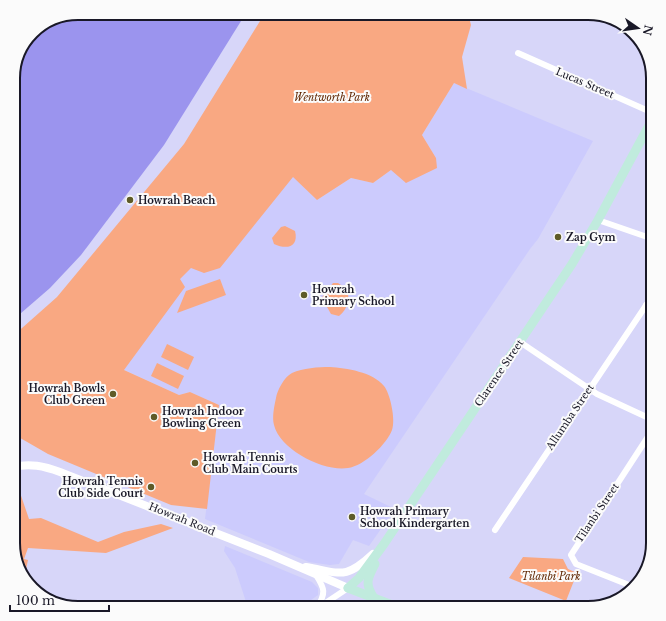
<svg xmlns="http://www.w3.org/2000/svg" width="666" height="621" font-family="'Libre Baskerville',serif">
  <rect width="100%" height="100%" fill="#d7d6f9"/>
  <!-- built -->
  <g fill="#cccbfd">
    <path d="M454,83L593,141L538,239L530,249L364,494L395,509L369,546L353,540L339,564L330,565L309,562L205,519L219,405L190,392L179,395L118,367L248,131L317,200L351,178L373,183L391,170L436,158L422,135Z"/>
    <path d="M225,546L312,582L318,588V595L300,608H248L235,568L224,551Z"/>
    <path d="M354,600L361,602L377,608H334Z"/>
  </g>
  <!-- green -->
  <g fill="#f9a882">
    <path d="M265,13H468L471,25L462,57L467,89L454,83L422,135L436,158L437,168L406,183L391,170L373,183L351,178L317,200L293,177L220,268L204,273L191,268L180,279L185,287L124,370L179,395L190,392L219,405L207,509L171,505L48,454L15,435L13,438V336L57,297L184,144Z"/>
    <path d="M285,226L295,231C299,247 287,250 274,244L272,238L281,227Z"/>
    <path d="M220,279L226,295L177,313L186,291Z"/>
    <path d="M333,283H338L347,289C350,299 348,309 339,316L331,314L327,307L322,305L320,300Z"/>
    <path d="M167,344L194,357L188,370L161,357Z"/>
    <path d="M157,363L184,376L178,389L151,376Z"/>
    <path d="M330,367C346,368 373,372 384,386C390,393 396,420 392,430C387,444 364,466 348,468C324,472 280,450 274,425C272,417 274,407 276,398C277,391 284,377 292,373C303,368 318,367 330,367Z"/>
    <path d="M13,481H16L29,519L41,518L98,542L124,532L161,524L173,528L106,553L28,548L24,559L28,560L25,574L13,547Z"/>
    <path d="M523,557L563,559L568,569L577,573L566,601L509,578Z"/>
  </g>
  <!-- water -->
  <path fill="#9b94ee" d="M78,13H246L164,145L81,255L50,288L13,320V74L35,29Z"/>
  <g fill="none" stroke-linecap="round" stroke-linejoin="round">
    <!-- minor -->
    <g stroke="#fff" stroke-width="6">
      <path d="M518,53L653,113"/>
      <path d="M598,220L653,239"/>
      <path d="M646,305L653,309"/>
      <path d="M520,342L597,394L653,420"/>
      <path d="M495,530L653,295"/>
      <path d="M316,575C325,589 326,593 317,608"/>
      <path d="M634,587L576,564L571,555L653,429"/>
      <path d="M318,608L348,588"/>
    </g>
    <!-- tertiary -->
    <g stroke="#fff" stroke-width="8">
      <path d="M13,467C30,463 44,466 60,472L269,554L348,588"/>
      <path d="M306,567C341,573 345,580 373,554"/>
    </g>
    <!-- secondary -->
    <g stroke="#c0ebdd" stroke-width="9">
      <path d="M348,588L359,578L384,544L572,264L598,220L653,118"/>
      <path d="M348,588L400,608"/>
      <path d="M374,598C364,583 368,578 375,564"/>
    </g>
  </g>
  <!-- markers -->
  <g fill="#5e5b28" stroke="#fbfbfb" stroke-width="1.5">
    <circle cx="130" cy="200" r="4"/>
    <circle cx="558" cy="237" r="4"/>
    <circle cx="304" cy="295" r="4"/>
    <circle cx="113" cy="394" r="4"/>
    <circle cx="154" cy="417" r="4"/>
    <circle cx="195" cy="463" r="4"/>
    <circle cx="151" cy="487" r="4"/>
    <circle cx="352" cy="517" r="4"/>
  </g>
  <g text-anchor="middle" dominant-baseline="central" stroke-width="4" stroke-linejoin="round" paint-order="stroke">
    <!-- street labels -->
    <g font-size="10" fill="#191827" stroke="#fbfbfb">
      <text transform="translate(585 83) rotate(23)">Lucas Street</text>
      <text transform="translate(499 373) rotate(-56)">Clarence Street</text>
      <text transform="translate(570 417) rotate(-56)">Allumba Street</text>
      <text transform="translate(597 513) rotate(-56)">Tilanbi Street</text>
      <text transform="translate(182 519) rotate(22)">Howrah Road</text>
    </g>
    <!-- park labels -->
    <g font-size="10" font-style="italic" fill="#612703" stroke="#fbfbfb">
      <text x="332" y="97">Wentworth Park</text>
      <text x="551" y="576">Tilanbi Park</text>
    </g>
    <!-- poi labels -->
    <g font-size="10" font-weight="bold" fill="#191827" stroke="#fbfbfb" text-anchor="start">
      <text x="138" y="200">Howrah Beach</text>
      <text x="566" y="237">Zap Gym</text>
      <text x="312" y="289">Howrah<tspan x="312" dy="12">Primary School</tspan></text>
      <text x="105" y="388" text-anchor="end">Howrah Bowls<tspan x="105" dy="12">Club Green</tspan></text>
      <text x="162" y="411">Howrah Indoor<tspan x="162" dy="12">Bowling Green</tspan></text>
      <text x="203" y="457">Howrah Tennis<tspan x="203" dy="12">Club Main Courts</tspan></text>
      <text x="143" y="481" text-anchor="end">Howrah Tennis<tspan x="143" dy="12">Club Side Court</tspan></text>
      <text x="360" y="511">Howrah Primary<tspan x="360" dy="12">School Kindergarten</tspan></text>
    </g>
  </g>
  <!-- crop -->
  <path d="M0 0H666V621H0ZM78 20H588A58 58 0 0 1 646 78V543A58 58 0 0 1 588 601H78A58 58 0 0 1 20 543V78A58 58 0 0 1 78 20Z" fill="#fbfbfb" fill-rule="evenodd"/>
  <path fill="none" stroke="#191827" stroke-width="2" d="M78 20H588A58 58 0 0 1 646 78V543A58 58 0 0 1 588 601H78A58 58 0 0 1 20 543V78A58 58 0 0 1 78 20Z"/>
  <!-- north arrow -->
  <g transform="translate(638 28) rotate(103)" stroke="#fbfbfb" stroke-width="3" paint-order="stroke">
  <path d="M0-3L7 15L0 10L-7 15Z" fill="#191827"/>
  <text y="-6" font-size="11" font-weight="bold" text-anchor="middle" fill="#191827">N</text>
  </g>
  <!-- scale -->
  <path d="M10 605v6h99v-6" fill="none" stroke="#191827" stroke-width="2"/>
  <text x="16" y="605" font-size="12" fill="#191827" stroke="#fbfbfb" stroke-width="3" paint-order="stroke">100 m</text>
</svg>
